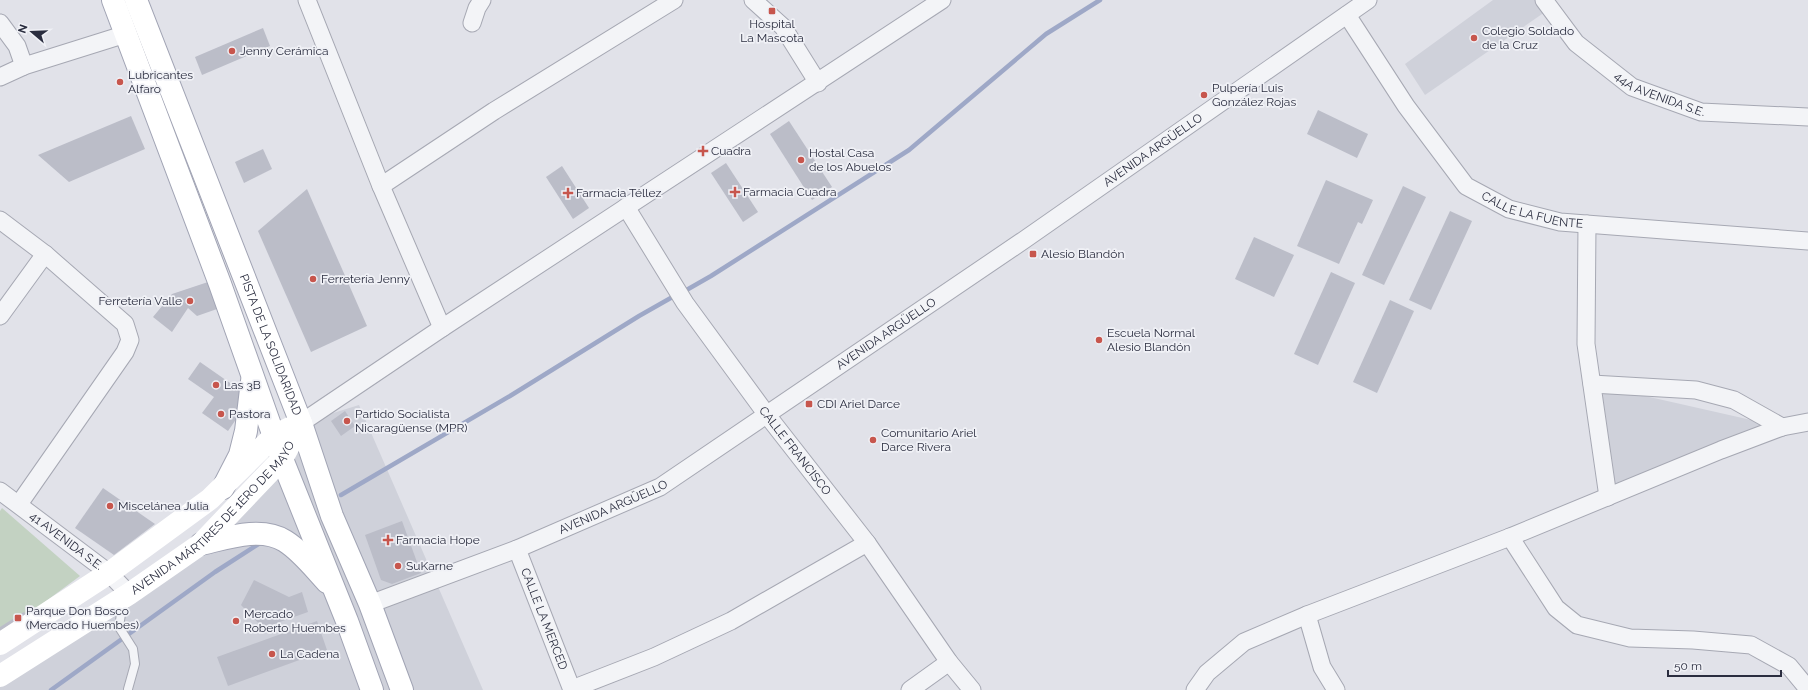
<svg xmlns="http://www.w3.org/2000/svg" width="1808" height="690" font-family="Raleway,sans-serif">
  <rect width="100%" height="100%" fill="#e1e2e9"/>
  <!-- built -->
  <g fill="#cfd1da">
    <path d="M1493,0H1535L1545,12L1425,95L1405,64Z"/>
    <path d="M1592,384L1782,427L1608,497Z"/>
    <path d="M359,405L483,690H0V677L201,544L301,423Z"/>
  </g>
  <!-- green -->
  <path fill="#c3d2c2" d="M2,508L80,576L0,635V511Z"/>
  <g fill="none" stroke-linecap="round" stroke-linejoin="round">
    <!-- stream -->
    <g stroke="#9ea8c7" stroke-width="4.5">
      <path d="M683,292L711,276L909,150L1046,34L1100,0"/>
      <path d="M341,495L510,396L639,316L676,295"/>
      <path d="M51,690L215,572L260,543"/>
    </g>
  </g>
  <!-- building -->
  <g fill="#bbbdc8">
    <path d="M263,28L270,46L202,75L195,57Z"/>
    <path d="M1318,110L1368,134L1357,158L1307,134Z"/>
    <path d="M131,116L145,149L69,182L38,155Z"/>
    <path d="M789,121L832,187L812,200L770,134Z"/>
    <path d="M263,149L272,169L244,183L235,162Z"/>
    <path d="M726,163L758,212L743,222L711,173Z"/>
    <path d="M562,166L589,208L573,219L546,177Z"/>
    <path d="M1326,180L1373,200L1362,224L1358,222L1339,264L1297,246Z"/>
    <path d="M1403,186L1426,197L1384,285L1362,275Z"/>
    <path d="M307,189L367,326L311,352L258,231Z"/>
    <path d="M1450,211L1472,221L1431,310L1409,300Z"/>
    <path d="M1254,237L1294,255L1274,297L1235,279Z"/>
    <path d="M1331,272L1355,283L1318,365L1294,354Z"/>
    <path d="M208,282L217,309L197,316L188,308L172,332L153,317L172,294Z"/>
    <path d="M1390,300L1414,311L1377,393L1353,382Z"/>
    <path d="M200,362L243,392L239,415L228,431L202,413L214,397L188,379Z"/>
    <path d="M345,411L355,426L341,436L331,421Z"/>
    <path d="M103,488L155,524L114,555L75,528Z"/>
    <path d="M402,521L421,573L392,584L381,580L365,535Z"/>
    <path d="M254,580L289,597L302,592L308,612L263,628L241,605Z"/>
    <path d="M24,612L30,621L0,640V627Z"/>
    <path d="M317,621L327,650L228,686L217,657Z"/>
  </g>
  <g fill="none" stroke-linecap="round" stroke-linejoin="round">
    <defs>
      <path id="service" d="M125,602L121,614L119,627L133,649L135,664L128,689"/>
      <g id="minor">
        <path d="M307,0L381,186L442,328"/>
        <path d="M753,0L783,27L818,83"/>
        <path id="s1" d="M1544,0L1576,43L1632,87L1701,112L1808,117"/>
        <path id="s2" d="M1347,15L1406,106L1466,186L1509,209L1560,222L1808,241"/>
        <path d="M0,23L17,46L24,66"/>
        <path d="M472,23L477,8L482,0"/>
        <path d="M0,77L24,66L126,34"/>
        <path d="M381,186L494,111L674,0"/>
        <path id="s3" d="M626,207L685,303L767,415L867,543L949,662L972,690"/>
        <path d="M0,220L45,254L125,324L130,340L125,352L19,504"/>
        <path d="M1587,224L1586,344L1608,497"/>
        <path d="M0,316L45,254"/>
        <path d="M1592,384L1696,390L1734,400L1782,427"/>
        <path d="M301,423L442,328L942,0"/>
        <path id="s4" d="M0,491L109,573L129,594"/>
        <path d="M1510,537L1556,608L1577,625L1630,638L1693,640L1751,645L1789,666L1808,689"/>
        <path id="s5" d="M517,549L572,690"/>
        <path id="s6" d="M370,604L517,549L660,487L1024,240L1368,0"/>
        <path d="M1307,615L1322,667L1336,690"/>
        <path d="M572,689L654,657L731,621L867,543"/>
        <path d="M910,690L949,662"/>
        <path d="M1195,690L1207,673L1244,642L1307,615L1510,537L1721,450L1782,427L1808,422"/>
      </g>
      <g id="primary">
        <path d="M113,0L220,284L282,459L347,621L372,690"/>
        <path id="s8" d="M136,0L301,423L332,516L370,604L402,690"/>
        <path d="M223,488L240,455L246,431L252,381"/>
        <path d="M201,544C227,538 261,526 285,541C301,551 314,568 327,582"/>
      </g>
    </defs>
    <!-- service casing -->
    <use href="#service" stroke="#a6a8b3" stroke-width="10"/>
    <!-- minor casing -->
    <use href="#minor" stroke="#a6a8b3" stroke-width="19"/>
    <!-- primary casing -->
    <use href="#primary" stroke="#a1a4b4" stroke-width="24"/>
    <!-- service -->
    <use href="#service" stroke="#f3f4f7" stroke-width="8"/>
    <!-- minor -->
    <use href="#minor" stroke="#f3f4f7" stroke-width="17"/>
    <!-- secondary -->
    <g stroke="#fff" stroke-width="22">
      <path d="M0,644L109,573L210,499L275,435L290,428"/>
      <path id="s7" d="M0,676L129,594L201,544L282,459L301,423"/>
    </g>
    <!-- primary -->
    <use href="#primary" stroke="#fff" stroke-width="22"/>
  </g>
  <!-- markers -->
  <g fill="#c7564d" stroke="#f0f1f6" stroke-width="1.5">
    <rect x="768" y="7" width="8" height="8" rx="2"/>
    <circle cx="1474" cy="38" r="4"/>
    <circle cx="232" cy="51" r="4"/>
    <circle cx="120" cy="82" r="4"/>
    <circle cx="1204" cy="95" r="4"/>
    <path d="M701 145h4v4h4v4h-4v4h-4v-4h-4v-4h4z"/>
    <circle cx="801" cy="160" r="4"/>
    <path d="M733 186h4v4h4v4h-4v4h-4v-4h-4v-4h4z"/>
    <path d="M566 187h4v4h4v4h-4v4h-4v-4h-4v-4h4z"/>
    <rect x="1029" y="250" width="8" height="8" rx="2"/>
    <circle cx="313" cy="279" r="4"/>
    <circle cx="190" cy="301" r="4"/>
    <circle cx="1099" cy="340" r="4"/>
    <circle cx="216" cy="385" r="4"/>
    <rect x="805" y="400" width="8" height="8" rx="2"/>
    <circle cx="221" cy="414" r="4"/>
    <circle cx="347" cy="421" r="4"/>
    <circle cx="873" cy="440" r="4"/>
    <circle cx="110" cy="506" r="4"/>
    <path d="M386 534h4v4h4v4h-4v4h-4v-4h-4v-4h4z"/>
    <circle cx="398" cy="566" r="4"/>
    <rect x="14" y="614" width="8" height="8" rx="2"/>
    <circle cx="236" cy="621" r="4"/>
    <circle cx="272" cy="654" r="4"/>
  </g>
  <g text-anchor="middle" dominant-baseline="central" stroke-width="3.5" stroke-linejoin="round" paint-order="stroke">
    <!-- poi labels -->
    <g font-size="12" fill="#2a2d3f" stroke="#f0f1f6" text-anchor="start">
      <text x="772" y="24" text-anchor="middle">Hospital<tspan x="772" dy="14">La Mascota</tspan></text>
      <text x="1482" y="31">Colegio Soldado<tspan x="1482" dy="14">de la Cruz</tspan></text>
      <text x="240" y="51">Jenny Cerámica</text>
      <text x="128" y="75">Lubricantes<tspan x="128" dy="14">Alfaro</tspan></text>
      <text x="1212" y="88">Pulpería Luis<tspan x="1212" dy="14">González Rojas</tspan></text>
      <text x="711" y="151">Cuadra</text>
      <text x="809" y="153">Hostal Casa<tspan x="809" dy="14">de los Abuelos</tspan></text>
      <text x="743" y="192">Farmacia Cuadra</text>
      <text x="576" y="193">Farmacia Téllez</text>
      <text x="1041" y="254">Alesio Blandón</text>
      <text x="321" y="279">Ferretería Jenny</text>
      <text x="182" y="301" text-anchor="end">Ferretería Valle</text>
      <text x="1107" y="333">Escuela Normal<tspan x="1107" dy="14">Alesio Blandón</tspan></text>
      <text x="224" y="385">Las 3B</text>
      <text x="817" y="404">CDI Ariel Darce</text>
      <text x="229" y="414">Pastora</text>
      <text x="355" y="414">Partido Socialista<tspan x="355" dy="14">Nicaragüense (MPR)</tspan></text>
      <text x="881" y="433">Comunitario Ariel<tspan x="881" dy="14">Darce Rivera</tspan></text>
      <text x="118" y="506">Miscelánea Julia</text>
      <text x="396" y="540">Farmacia Hope</text>
      <text x="406" y="566">SuKarne</text>
      <text x="26" y="611">Parque Don Bosco<tspan x="26" dy="14">(Mercado Huembes)</tspan></text>
      <text x="244" y="614">Mercado<tspan x="244" dy="14">Roberto Huembes</tspan></text>
      <text x="280" y="654">La Cadena</text>
    </g>
    <!-- street labels -->
    <g font-size="12" fill="#2a2d3f" stroke="#f0f1f6">
      <text stroke="none"><textPath href="#s1" startOffset="153">44A AVENIDA S.E.</textPath></text>
      <text stroke="none"><textPath href="#s6" startOffset="910">AVENIDA ARGÜELLO</textPath></text>
      <text stroke="none"><textPath href="#s2" startOffset="280">CALLE LA FUENTE</textPath></text>
      <text stroke="none"><textPath href="#s6" startOffset="586">AVENIDA ARGÜELLO</textPath></text>
      <text stroke="none"><textPath href="#s8" startOffset="370">PISTA DE LA SOLIDARIDAD</textPath></text>
      <text stroke="none"><textPath href="#s3" startOffset="297">CALLE FRANCISCO</textPath></text>
      <text stroke="none"><textPath href="#s6" startOffset="262">AVENIDA ARGÜELLO</textPath></text>
      <text stroke="none"><textPath href="#s7" startOffset="267">AVENIDA MÁRTIRES DE 1ERO DE MAYO</textPath></text>
      <text stroke="none"><textPath href="#s4" startOffset="83">41 AVENIDA S.E.</textPath></text>
      <text stroke="none"><textPath href="#s5" startOffset="75">CALLE LA MERCED</textPath></text>
    </g>
  </g>
  <!-- north arrow -->
  <g transform="translate(32 32) rotate(289)" stroke="#f0f1f6" stroke-width="3" paint-order="stroke">
  <path d="M0-3L7 15L0 10L-7 15Z" fill="#2a2d3f"/>
  <text y="-6" font-size="11" font-weight="bold" text-anchor="middle" fill="#2a2d3f">N</text>
  </g>
  <!-- scale -->
  <path d="M1668 670v6h113v-6" fill="none" stroke="#2a2d3f" stroke-width="2"/>
  <text x="1674" y="670" font-size="12" fill="#2a2d3f" stroke="#f0f1f6" stroke-width="3" paint-order="stroke">50 m</text>
</svg>
